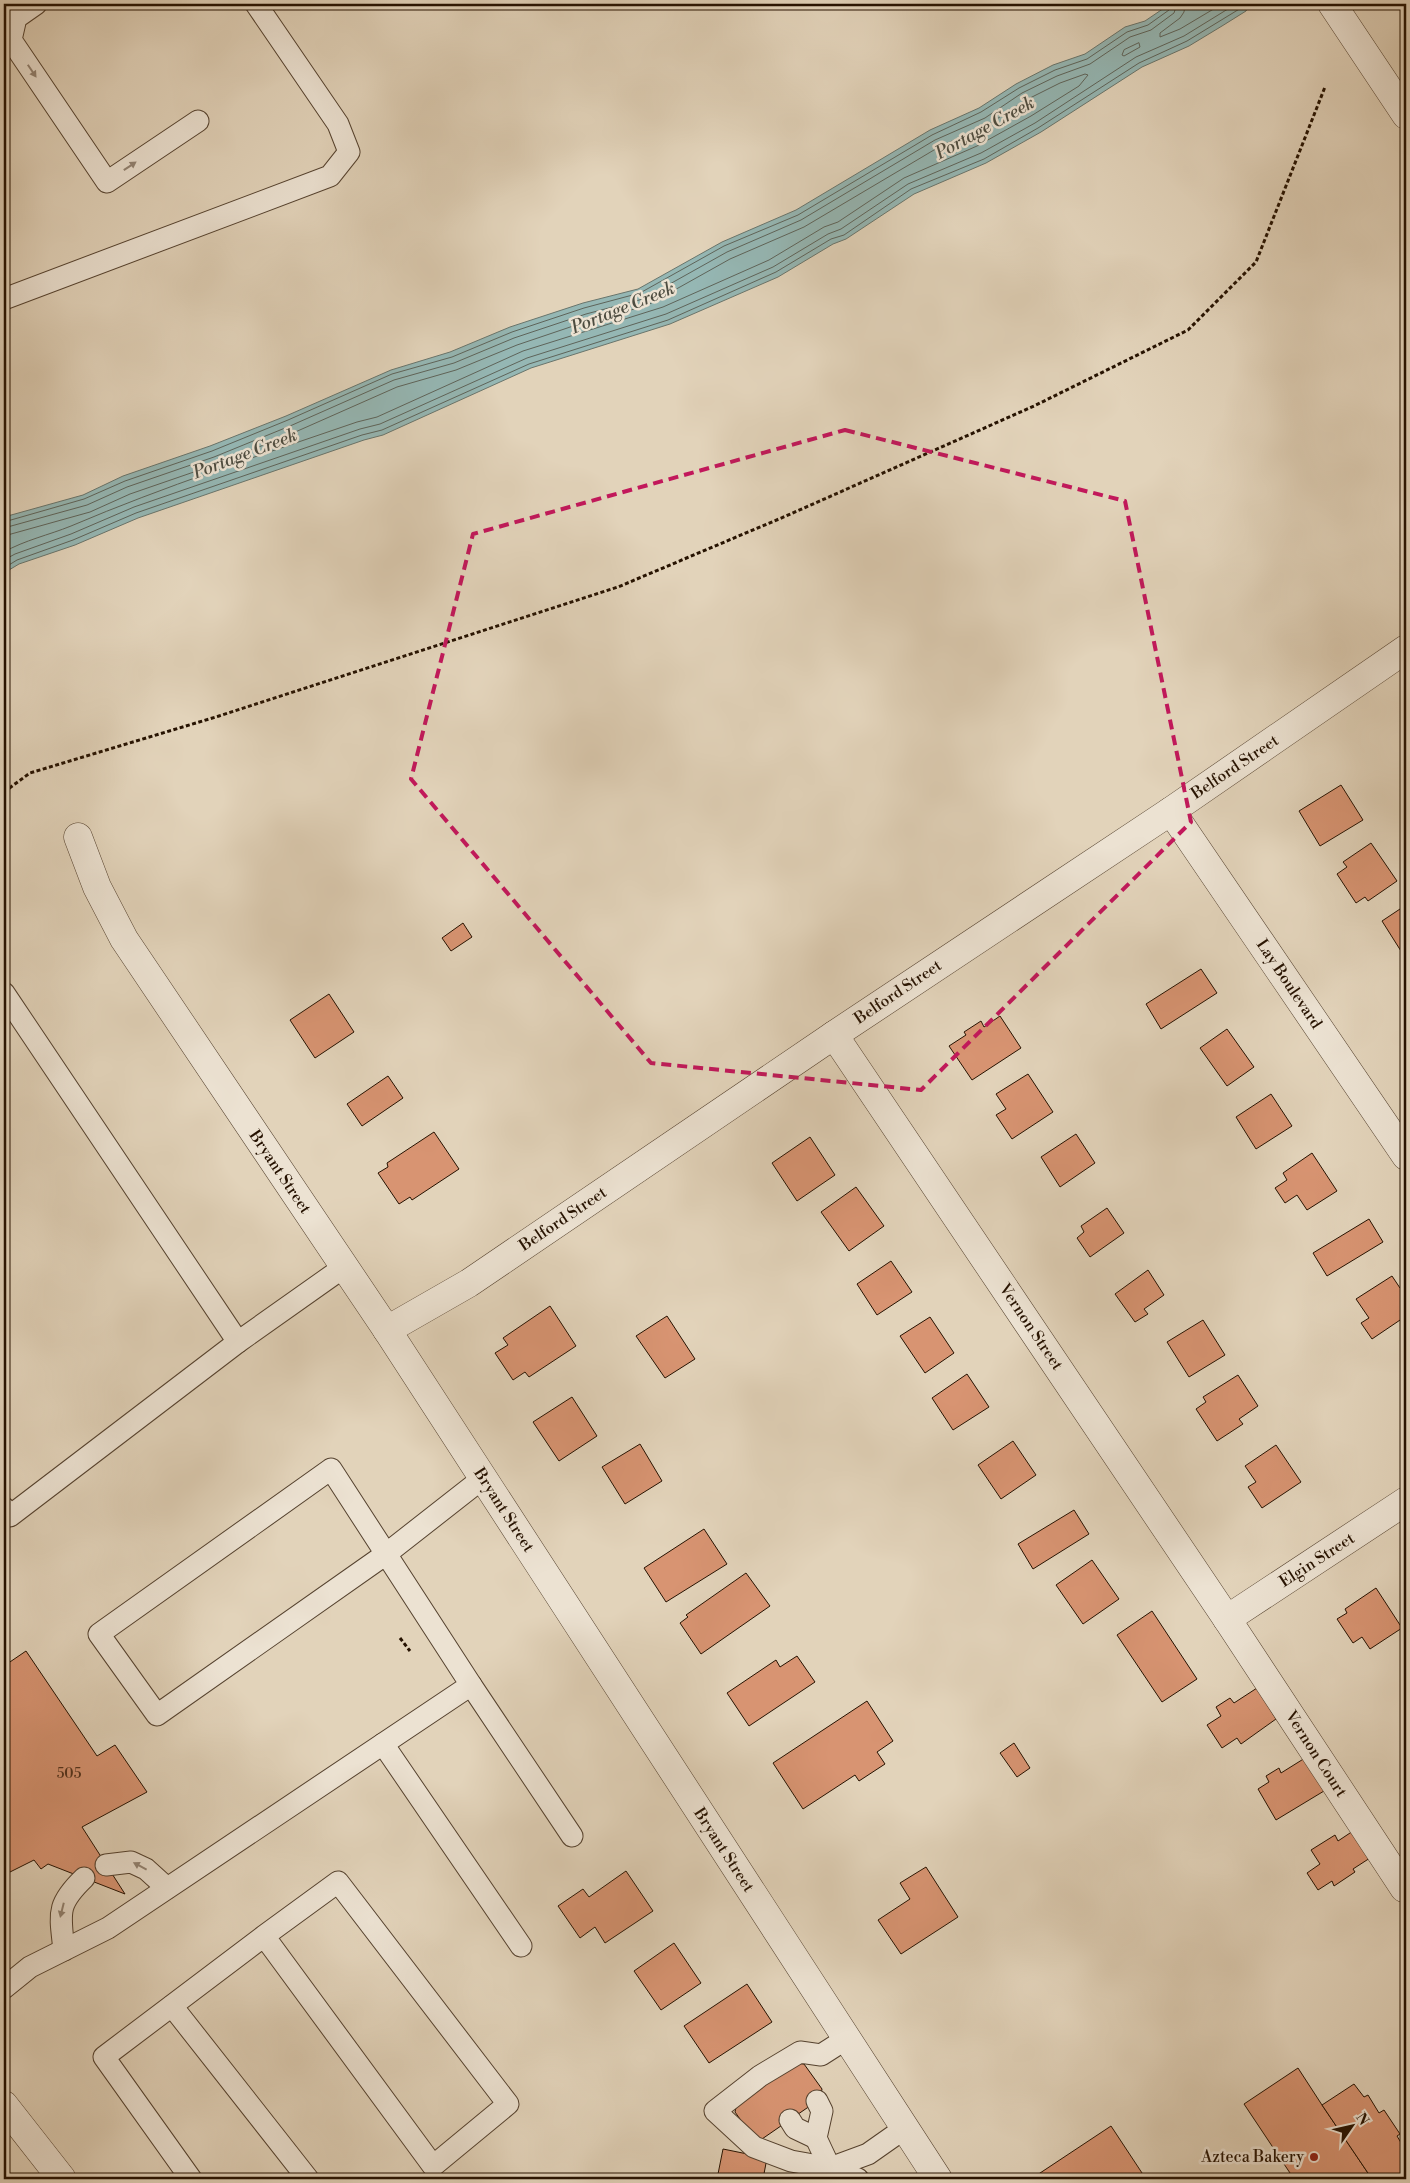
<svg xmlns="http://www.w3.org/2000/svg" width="1410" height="2183" font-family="'Libre Bodoni',serif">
  <rect width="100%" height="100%" fill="#e2d3ba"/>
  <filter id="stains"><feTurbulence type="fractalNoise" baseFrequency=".004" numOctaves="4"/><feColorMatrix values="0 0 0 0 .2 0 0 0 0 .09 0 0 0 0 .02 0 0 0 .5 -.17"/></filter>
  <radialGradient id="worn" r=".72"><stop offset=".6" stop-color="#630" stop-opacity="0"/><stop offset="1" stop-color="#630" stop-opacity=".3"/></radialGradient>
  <!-- water -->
  <path fill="#95b7b4" stroke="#69756c" d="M1170,4H1250L1246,11L1222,26L1189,46L1142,67L1041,132L986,163L914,194L846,239L833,244L778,277L670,324L531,368L383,435L364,440L138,518L75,545L19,564L4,573V517L83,495L123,476L210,446L286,416L391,370L450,352L510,327L583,303L638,289L722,242L796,210L930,130L979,108L1016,84L1053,65L1085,54L1125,27L1145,21Z"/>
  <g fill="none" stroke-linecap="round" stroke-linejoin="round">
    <!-- shore -->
    <g stroke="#5e645a" stroke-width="1">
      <path d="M1185,4L1184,12L1180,18L1160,33V37L1180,29L1222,4"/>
      <path d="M1139,43L1140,47L1124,56L1122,55L1124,50Z"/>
      <path d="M4,522L84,499L125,481L212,451L288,420L392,374L452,357L512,332L584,308L640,293L724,246L798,215L932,135L981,112L1019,88L1055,70L1087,59L1127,32L1148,25L1169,10L1171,4"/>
      <path d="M4,528L87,505L127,487L214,457L290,426L394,380L454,363L514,338L586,314L643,299L727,252L801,220L935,140L985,118L1022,93L1057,76L1090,64L1130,37L1151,30L1174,13L1177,4"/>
      <path d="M4,536L90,512L130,494L217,464L293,433L397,387L456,370L517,345L588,321L646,306L730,259L804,227L939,147L989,124L1026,100L1060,83L1085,74L1088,75L1079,86L1031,116L977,146L904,178L838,222L824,227L769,260L663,307L523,351L377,417L357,422C261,455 165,486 71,526C49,535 25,540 4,552"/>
      <path d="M4,560L15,554L71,534L134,507L360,429L380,424L527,358L666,314L773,267L828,234L841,229L908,184L981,153L1035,123L1136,57L1184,36L1236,4"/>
      <path d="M4,568L17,560L73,540L136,513L362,435L382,430L529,364L668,320L776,272L831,239L844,235L911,189L984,159L1038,128L1139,63L1187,41L1241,8L1244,4"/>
    </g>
  </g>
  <!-- building -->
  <g fill="#d89472" stroke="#261201">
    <path d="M1341,785L1363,820L1320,846L1299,811Z"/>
    <path d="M1371,843L1397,881L1368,901L1365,897L1356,903L1337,874L1347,867L1343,862Z"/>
    <path d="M1406,905V959L1382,921Z"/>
    <path d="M463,923L472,937L451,951L442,938Z"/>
    <path d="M1201,969L1217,993L1161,1029L1146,1004Z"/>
    <path d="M329,994L354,1032L315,1058L290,1020Z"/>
    <path d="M1000,1016L1021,1048L972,1080L949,1046L966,1035L964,1032L981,1021L984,1027Z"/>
    <path d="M1227,1029L1254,1067L1227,1086L1200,1048Z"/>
    <path d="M1028,1074L1053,1112L1012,1139L996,1115L1006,1109L996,1094Z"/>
    <path d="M388,1076L403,1098L362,1126L347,1104Z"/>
    <path d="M1271,1094L1292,1126L1256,1149L1236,1117Z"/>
    <path d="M434,1132L459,1169L412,1200L410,1197L399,1204L378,1173L388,1167L387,1163Z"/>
    <path d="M1076,1134L1095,1163L1060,1187L1041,1157Z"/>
    <path d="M810,1137L835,1175L797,1201L772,1163Z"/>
    <path d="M1312,1153L1337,1191L1307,1210L1297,1195L1285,1203L1275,1188L1287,1180L1283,1173Z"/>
    <path d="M856,1187L884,1226L849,1251L821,1212Z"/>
    <path d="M1107,1208L1124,1233L1090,1257L1077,1238L1084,1232L1081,1226Z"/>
    <path d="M1369,1219L1383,1242L1327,1276L1313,1253Z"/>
    <path d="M891,1261L912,1292L877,1315L857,1284Z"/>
    <path d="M1148,1270L1164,1295L1144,1309L1148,1314L1135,1322L1115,1294Z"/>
    <path d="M1392,1276L1400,1288L1406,1284V1316L1372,1339L1361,1323L1369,1318L1356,1299Z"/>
    <path d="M550,1306L576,1346L529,1377L525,1372L513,1380L495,1353L508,1345L503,1338Z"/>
    <path d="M667,1316L695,1359L665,1378L636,1336Z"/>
    <path d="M930,1317L954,1353L925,1373L900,1336Z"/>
    <path d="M1203,1320L1225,1355L1189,1377L1167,1342Z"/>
    <path d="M967,1374L989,1407L953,1430L932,1398Z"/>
    <path d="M1238,1375L1258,1406L1239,1419L1243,1424L1217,1441L1196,1409L1206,1402L1203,1397Z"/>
    <path d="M572,1397L597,1436L559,1461L533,1422Z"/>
    <path d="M1013,1441L1036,1475L1001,1499L978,1465Z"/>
    <path d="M640,1444L662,1481L625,1504L602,1467Z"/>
    <path d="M1276,1445L1301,1482L1262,1508L1248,1487L1256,1482L1245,1466Z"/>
    <path d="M1074,1510L1089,1534L1033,1569L1018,1544Z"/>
    <path d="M704,1529L727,1564L666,1602L644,1568Z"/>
    <path d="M1092,1560L1119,1599L1083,1624L1056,1585Z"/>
    <path d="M746,1573L770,1606L701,1654L680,1623L688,1617L686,1615Z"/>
    <path d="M1376,1588L1402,1628L1370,1649L1362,1637L1353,1643L1337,1619L1347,1613L1345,1609Z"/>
    <path d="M1152,1611L1197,1679L1162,1702L1117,1635Z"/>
    <path d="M26,1651L97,1756L115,1745L147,1792L82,1827L125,1894L48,1864L41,1869L34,1860L4,1875V1666Z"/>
    <path d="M797,1656L815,1682L749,1726L727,1693L776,1660L780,1667Z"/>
    <path d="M1257,1688L1276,1719L1241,1744L1237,1738L1222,1748L1207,1725L1221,1716L1216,1707L1230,1698L1234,1703Z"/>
    <path d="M867,1701L893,1741L877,1752L885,1764L859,1781L855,1775L803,1809L773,1763Z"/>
    <path d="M1014,1743L1030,1768L1017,1777L1000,1753Z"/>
    <path d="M1305,1758L1324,1791L1276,1820L1258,1789L1269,1782L1266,1776L1279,1768L1281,1773Z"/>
    <path d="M1353,1831L1370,1858L1353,1869L1355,1872L1334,1886L1332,1881L1318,1890L1307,1873L1320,1864L1311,1850L1335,1835L1338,1841Z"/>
    <path d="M926,1867L958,1917L901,1954L878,1920L910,1899L900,1883Z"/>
    <path d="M626,1871L653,1911L605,1943L595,1927L580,1938L558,1906L583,1889L589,1897Z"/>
    <path d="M674,1943L701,1983L661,2010L634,1971Z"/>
    <path d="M747,1984L772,2022L709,2063L684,2026Z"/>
    <path d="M795,2063L804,2064L822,2089L820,2099L762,2139L752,2136L735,2112L737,2103Z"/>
    <path d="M1298,2068L1322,2105L1372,2179H1294L1244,2104Z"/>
    <path d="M1354,2084L1364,2097L1368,2095L1379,2113L1384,2110L1400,2134L1397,2136L1406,2151V2179H1372L1322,2105Z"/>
    <path d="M1111,2126L1146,2179H1031Z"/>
    <path d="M723,2149L767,2158L763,2179H717Z"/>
  </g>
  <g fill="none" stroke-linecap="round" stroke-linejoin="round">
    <defs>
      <g id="service">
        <path d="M36,4L16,18L11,40L107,182L198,121"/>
        <path d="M4,299L330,176L349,152L338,124L256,4"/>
        <path d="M4,993L238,1342L10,1516L4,1508"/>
        <path d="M238,1342L344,1267"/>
        <path d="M471,1685L572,1836"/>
        <path d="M383,1744L521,1946"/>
        <path d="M106,1865L131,1862L146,1869L167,1888"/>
        <path d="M64,1950C60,1913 56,1905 84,1878"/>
        <path d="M4,1988L30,1967L108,1928L471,1685L331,1469L99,1634L157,1715L386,1554L483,1478"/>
        <path d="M172,2006L308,2179"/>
        <path d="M846,2039L821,2055L800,2052L760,2076L715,2111L754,2147L791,2161L830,2168L868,2154L905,2128"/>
        <path d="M817,2101L822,2111L816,2138L830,2168L858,2179"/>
        <path d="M790,2120L795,2128L816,2138"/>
        <path d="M191,2179L104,2057L264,1936L433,2166L508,2104L338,1882L264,1936"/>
      </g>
      <g id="minor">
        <path d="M1332,4L1406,115"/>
        <path d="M1171,811L1406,1156"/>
        <path d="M78,837L97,887L124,939L387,1330L938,2179"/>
        <path d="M834,1035L1227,1619L1404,1888"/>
        <path d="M387,1330L469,1283L834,1035L1171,811L1406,649"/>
        <path d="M1227,1619L1406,1501"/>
        <path d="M4,2105L62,2179"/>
      </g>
    </defs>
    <!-- service casing -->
    <use href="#service" stroke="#55422f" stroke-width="23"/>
    <!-- minor casing -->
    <use href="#minor" stroke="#55422f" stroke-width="29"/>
    <!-- path -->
    <g stroke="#261201" stroke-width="3" stroke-dasharray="4 2.5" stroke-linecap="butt">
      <path d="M4,792L30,773L219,716L618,587L786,516L1034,406L1188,330L1256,262L1325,87"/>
      <path d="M400,1638L410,1651"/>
    </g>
    <!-- service -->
    <use href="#service" stroke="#ece2d2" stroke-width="21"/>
    <!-- minor -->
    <use href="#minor" stroke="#ece2d2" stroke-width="28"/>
  </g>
  <!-- one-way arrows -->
  <defs><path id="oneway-solid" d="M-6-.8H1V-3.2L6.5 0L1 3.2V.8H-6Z" transform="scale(1.25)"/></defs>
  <g fill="#938474">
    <use href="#oneway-solid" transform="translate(32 71) rotate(56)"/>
    <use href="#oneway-solid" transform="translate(130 166) rotate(-34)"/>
    <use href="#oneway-solid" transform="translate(140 1866) rotate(-152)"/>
    <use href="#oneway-solid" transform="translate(62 1910) rotate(104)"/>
  </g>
  <!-- marked area -->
  <path fill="none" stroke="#c2185b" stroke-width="4" stroke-dasharray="10 6" stroke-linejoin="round" d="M845,430L1125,501L1191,822L921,1090L651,1063L411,779L473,534Z"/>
  <!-- markers -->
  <circle fill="#8f2418" stroke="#ece2d2" stroke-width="2" cx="1314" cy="2157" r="5"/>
  <g text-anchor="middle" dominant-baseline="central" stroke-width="5" stroke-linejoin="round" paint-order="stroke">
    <!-- number labels -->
    <g font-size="14" fill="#52321d">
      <text x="69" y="1774">505</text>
    </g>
    <!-- street labels -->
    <g font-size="16" fill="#261201" stroke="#ece2d2">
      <text transform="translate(1235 767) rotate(-34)">Belford Street</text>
      <text transform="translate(1289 984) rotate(56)">Lay Boulevard</text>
      <text transform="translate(898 992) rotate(-34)">Belford Street</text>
      <text transform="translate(280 1172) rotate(56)">Bryant Street</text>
      <text transform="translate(563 1219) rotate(-34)">Belford Street</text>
      <text transform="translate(1031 1327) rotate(56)">Vernon Street</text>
      <text transform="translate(504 1510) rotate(57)">Bryant Street</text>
      <text transform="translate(1317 1560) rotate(-33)">Elgin Street</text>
      <text transform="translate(1316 1754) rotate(57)">Vernon Court</text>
      <text transform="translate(724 1850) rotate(57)">Bryant Street</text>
    </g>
    <!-- poi labels -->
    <g font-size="16" fill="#261201" stroke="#ece2d2" text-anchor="end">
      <text x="1304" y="2157">Azteca Bakery</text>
    </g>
    <!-- water labels -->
    <g font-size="18" font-style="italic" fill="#4d4c40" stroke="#ece2d2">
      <text transform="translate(985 128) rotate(-29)">Portage Creek</text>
      <text transform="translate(623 308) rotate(-22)">Portage Creek</text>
      <text transform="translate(245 454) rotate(-21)">Portage Creek</text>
    </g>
  </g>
  <!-- margin -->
  <rect width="1410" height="2183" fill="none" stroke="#e2d3ba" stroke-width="20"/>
  <rect x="5" y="5" width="1400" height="2173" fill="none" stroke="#261201" stroke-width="2.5"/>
  <rect x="10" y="10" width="1390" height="2163" fill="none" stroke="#261201"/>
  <!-- north arrow -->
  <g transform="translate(1352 2126) rotate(56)" stroke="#ece2d2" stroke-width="4" paint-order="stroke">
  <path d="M0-4L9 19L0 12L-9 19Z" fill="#261201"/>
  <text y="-8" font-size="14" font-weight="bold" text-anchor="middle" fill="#261201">N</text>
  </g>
  <rect width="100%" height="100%" filter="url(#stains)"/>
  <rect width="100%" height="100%" fill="url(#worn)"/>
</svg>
